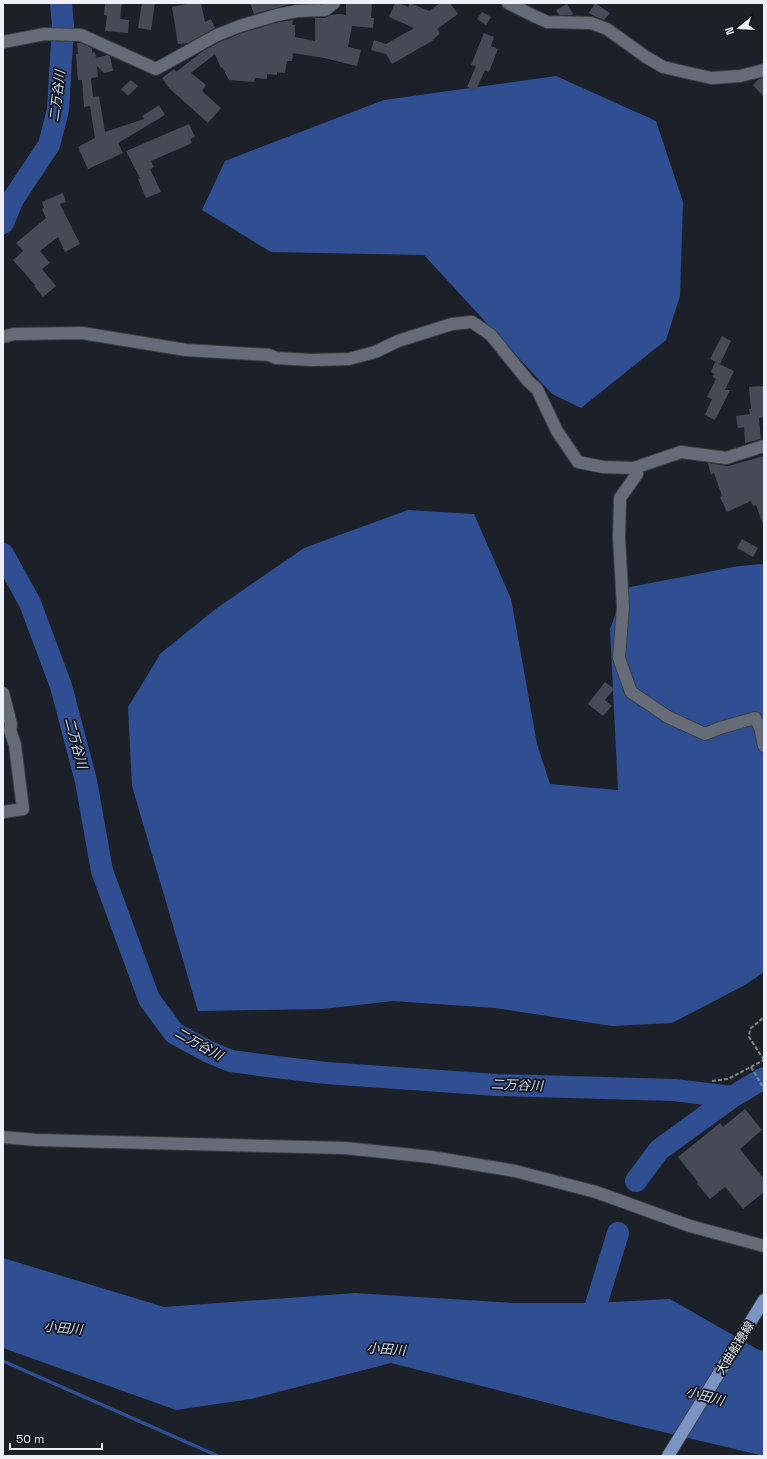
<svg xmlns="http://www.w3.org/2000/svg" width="767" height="1459" font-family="'Space Grotesk','Noto Sans JP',sans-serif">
  <rect width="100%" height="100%" fill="#1c2029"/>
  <!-- forest -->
  <g fill="#304f93">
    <path d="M556,76L656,121L683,202L680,296L666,340L581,408L552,394L424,255L271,252L202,210L225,161L384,100Z"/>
    <path d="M408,510L474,514L511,599L537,744L550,784L618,790L610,629L625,588L739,566L764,564V972L745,985L672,1023L612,1026L495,1008L393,1001L322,1009L198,1011L132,786L128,707L161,653L217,608L304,548Z"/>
    <path d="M3,1258L164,1307L355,1293L512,1303H594L670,1299L759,1350L764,1351V1456L638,1426L391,1363L251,1399L176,1410L3,1348Z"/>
  </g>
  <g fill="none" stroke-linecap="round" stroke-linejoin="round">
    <!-- stream -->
    <path stroke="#304f93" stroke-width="3.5" d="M3,1361L218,1456"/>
    <!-- river -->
    <g stroke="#304f93" stroke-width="22">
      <path d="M3,223L13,199L49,145L58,110L63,26L61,3"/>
      <path d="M3,554L30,603L61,686L86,781L102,871L149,999L174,1033L209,1052L231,1061L260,1065L326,1073L497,1085L674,1090L732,1097"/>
      <path d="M636,1181L659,1150L732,1097L764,1078"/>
      <path d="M588,1331L618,1233"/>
    </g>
  </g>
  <!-- building -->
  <g fill="#454a55">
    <path d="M105,3H122L120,19L129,20L128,33L105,31L107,16L104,15Z"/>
    <path d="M142,3H155L151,30L138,28Z"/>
    <path d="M191,3H201L205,22L211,19L215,28L188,43L178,44L172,7Z"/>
    <path d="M250,3H294L254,14Z"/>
    <path d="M346,3H372L371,18H374L373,28L352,26L348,47L361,50L357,66L324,58L293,53L292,61H287L285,73L277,72V75L267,74V79L255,78L254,82L229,80L222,67L221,68L215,54L191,73L206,85L202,91L221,108L208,123L169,88L162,78L174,69L176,72L203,51L220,42L242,33L279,22L293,20L292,25H295V37L315,41V18H325L331,15L339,14L346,15Z"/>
    <path d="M395,3H399L408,7L410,3L429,11L440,3H450L458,14L437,29L440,33L432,41L392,64L386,54L371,50L374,40L386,44L414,28L389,17Z"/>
    <path d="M595,3L610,13L604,20L594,16L589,13Z"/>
    <path d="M567,4L573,14L571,15H559L556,10Z"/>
    <path d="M482,12L491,17L486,25L477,19Z"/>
    <path d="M484,33L494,37L491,46L498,49L489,72L485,70L476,90L467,87L476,66L471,65Z"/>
    <path d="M77,43H81L92,48V53L95,52L96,58L107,55L110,56L113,71L104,73L97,66L98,77L91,78L93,97L99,96L105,132L144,119L142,116L159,105L165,115L118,143L123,153L88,169L78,147L95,138L90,106L84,107L82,80H78L76,54H78Z"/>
    <path d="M764,78V97L753,85L759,79Z"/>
    <path d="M131,80L138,86L128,96L121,89Z"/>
    <path d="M189,124L195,137L190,139L192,143L151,161L154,167L150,169L161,192L146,198L138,179L140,178L126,151Z"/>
    <path d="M63,193L66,202L60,204L80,244L65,252L58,237L40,251L50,263L42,269L56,286L43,297L34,286L35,285L13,260L23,251L16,243L46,218L42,209L44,208L42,202Z"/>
    <path d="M722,336L731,341L720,364L710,359Z"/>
    <path d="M715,362L734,371L725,390H730L715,420L705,415L712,399L707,397L716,379L713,377L714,374L711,372Z"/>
    <path d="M764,386V417L759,418L761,439L745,443L744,427L738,428L736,416L750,414L749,409H751L749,387Z"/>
    <path d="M764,456V522H762L756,505L753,506L751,501L727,512L720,497L722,496L714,473L711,475L708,463L728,466Z"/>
    <path d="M742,539L758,548L753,557L737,548Z"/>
    <path d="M605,682L614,689L605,700L612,706L603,716L588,704Z"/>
    <path d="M745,1109L762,1130L740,1149L764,1179V1192L743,1209L725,1187L710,1199L697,1184L698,1182L678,1157L720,1123L723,1127Z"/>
  </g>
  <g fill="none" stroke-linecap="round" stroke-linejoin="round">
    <defs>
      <g id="minor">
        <path d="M508,3L534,16L547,22L591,23L607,29L646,57L663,67L711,78L740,76L764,70"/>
        <path d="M3,42L45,34L81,35L156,69L217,35L240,26L277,15L297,11L325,10L334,3"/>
        <path d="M3,337L14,334L82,333L186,350L269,355L276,358L311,360L349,359L375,352L398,341L452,324L472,322L491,335L528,381L537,389L557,431L578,462L603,467L634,468L681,452L726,458L764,446"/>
        <path d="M634,468L637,474L620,498L619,538L623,607L619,658L631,692L668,717L705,734L720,728L755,718L760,727L764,746"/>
        <path d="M3,693L11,724L10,730L15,745L23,809L3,812"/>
        <path d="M3,1137L36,1140L345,1148L431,1157L515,1171L596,1192L690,1226L764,1246"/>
      </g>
      <path id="major" d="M668,1456L764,1300"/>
    </defs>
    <!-- minor casing -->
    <use href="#minor" stroke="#393d44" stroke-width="14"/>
    <!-- major casing -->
    <use href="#major" stroke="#393d44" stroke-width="14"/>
    <!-- path -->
    <g stroke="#81858d" stroke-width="2" stroke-dasharray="4 2" stroke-linecap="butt">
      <path d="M764,1060L749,1037L750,1029L764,1017"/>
      <path d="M751,1067L764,1089"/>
      <path d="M712,1081L728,1079L764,1060"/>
    </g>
    <!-- minor -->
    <use href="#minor" stroke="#666c77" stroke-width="12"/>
    <!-- major -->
    <use href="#major" stroke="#7c94c4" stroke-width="12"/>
  </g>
  <g text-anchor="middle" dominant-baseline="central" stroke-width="3.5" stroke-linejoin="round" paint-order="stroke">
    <!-- street labels -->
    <g font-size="12" fill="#edf0f6" stroke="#131720">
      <text transform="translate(735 1348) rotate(-58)">大曲船穂線</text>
    </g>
    <!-- water labels -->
    <g font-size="13" font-style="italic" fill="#d3def2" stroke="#131720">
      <text transform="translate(57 96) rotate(-83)">二万谷川</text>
      <text transform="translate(76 743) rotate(75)">二万谷川</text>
      <text transform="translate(199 1044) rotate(29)">二万谷川</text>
      <text transform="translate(517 1085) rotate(2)">二万谷川</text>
      <text transform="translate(63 1328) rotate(5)">小田川</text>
      <text transform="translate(386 1349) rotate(4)">小田川</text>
      <text transform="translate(705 1396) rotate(15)">小田川</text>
    </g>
  </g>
  <!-- border -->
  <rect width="767" height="1459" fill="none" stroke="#edf0f6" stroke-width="8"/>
  <!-- north arrow -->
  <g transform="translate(739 28) rotate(252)" stroke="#131720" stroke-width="3" paint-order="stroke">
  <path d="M0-3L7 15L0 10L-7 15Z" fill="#edf0f6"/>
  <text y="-6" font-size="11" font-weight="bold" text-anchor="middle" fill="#edf0f6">N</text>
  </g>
  <!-- scale -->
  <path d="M10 1443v6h92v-6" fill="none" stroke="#edf0f6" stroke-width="2"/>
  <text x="16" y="1443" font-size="12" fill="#edf0f6" stroke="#131720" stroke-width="3" paint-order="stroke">50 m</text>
</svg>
